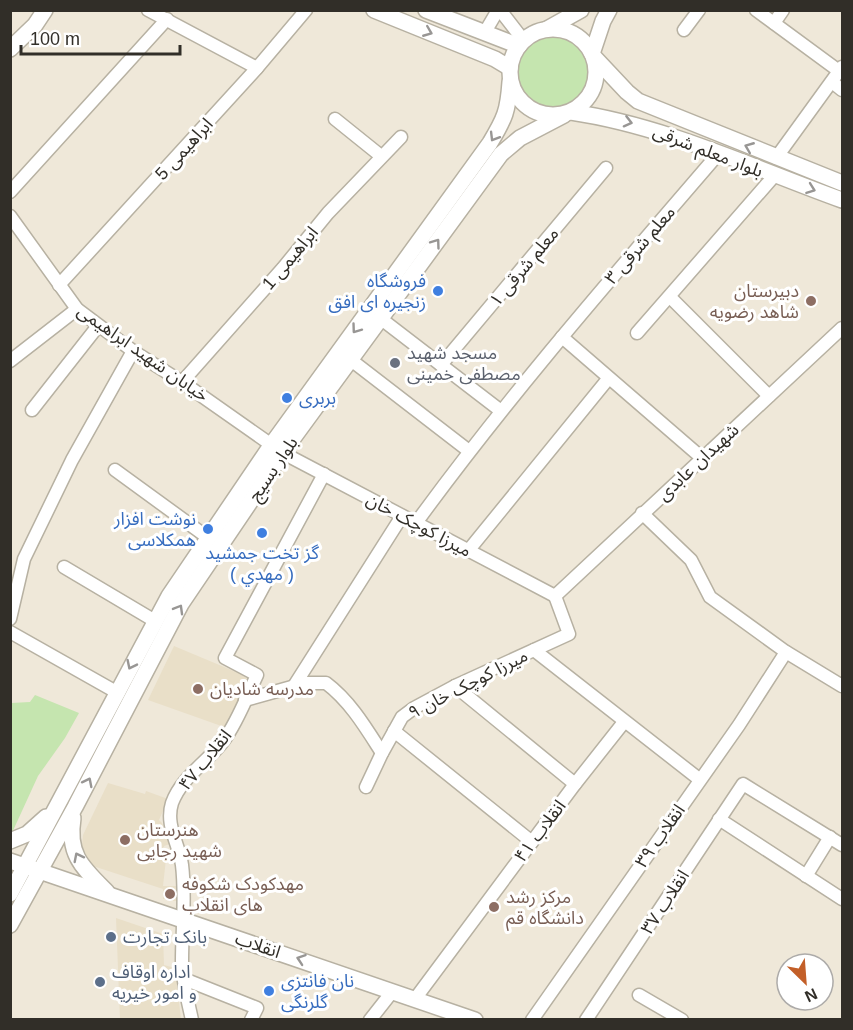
<svg xmlns="http://www.w3.org/2000/svg" width="853" height="1030" font-family="Arial,'Noto Sans Arabic',sans-serif">
  <rect width="100%" height="100%" fill="#efe8d9"/>
  <!-- built -->
  <g fill="#e9dfc8">
    <path d="M174,646L248,677L227,728L148,700Z"/>
    <path d="M108,783L145,794L146,791L168,799L159,820L162,823L170,844L164,846L166,859L163,886H177V901H170L169,898L163,899V889L93,866L88,859L82,845L83,835Z"/>
    <path d="M116,918L163,934L164,965L175,968L181,1019H120Z"/>
  </g>
  <!-- green -->
  <g fill="#c5e5af">
    <circle cx="553" cy="72" r="37"/>
    <path d="M35,695L79,713L65,738L38,776L11,835V703L30,702Z"/>
  </g>
  <g fill="none" stroke-linecap="round" stroke-linejoin="round">
    <defs>
      <g id="minor">
        <path d="M148,10L257,68"/>
        <path d="M500,10L524,41"/>
        <path d="M756,10L839,71"/>
        <path d="M774,23L783,10"/>
        <path d="M684,30L699,10"/>
        <path d="M485,32L498,10"/>
        <path d="M832,82L842,90"/>
        <path d="M335,119L381,156"/>
        <path d="M776,158L842,67"/>
        <path d="M10,192L167,19"/>
        <path d="M10,216L77,309L133,351L182,382L283,453L555,596"/>
        <path d="M59,285L257,68L306,10"/>
        <path d="M670,297L769,396"/>
        <path d="M380,318L501,411"/>
        <path d="M637,333L774,176"/>
        <path d="M562,337L702,458"/>
        <path d="M351,360L469,451"/>
        <path d="M10,361L77,309"/>
        <path d="M441,365L606,168"/>
        <path d="M182,382L283,268L328,213L401,137"/>
        <path d="M32,410L98,326"/>
        <path d="M115,470L207,537"/>
        <path d="M642,513L691,560L710,597L786,652L842,686"/>
        <path d="M416,523C510,394 615,274 719,153"/>
        <path d="M468,551L608,379"/>
        <path d="M64,567L155,621"/>
        <path d="M555,596L842,328"/>
        <path d="M10,619L24,559L72,460L133,351"/>
        <path d="M10,632L118,693"/>
        <path d="M534,650L699,779"/>
        <path d="M294,686L402,516"/>
        <path d="M455,686L575,784"/>
        <path d="M245,700L306,683H326C350,701 366,728 382,753"/>
        <path d="M394,731L532,842"/>
        <path d="M366,787L382,753L402,717L414,708L455,686L569,634L555,596"/>
        <path d="M719,819L842,899"/>
        <path d="M806,876L830,837"/>
        <path d="M184,979L257,1008L251,1020"/>
        <path d="M639,995L682,1020"/>
        <path d="M415,999L575,784L624,722"/>
        <path d="M192,1020C188,1001 182,980 182,961C182,929 186,897 182,865C179,844 165,825 172,803C182,776 208,762 224,740C238,721 247,696 257,675L225,658L324,474"/>
        <path d="M370,1020L392,992"/>
        <path d="M532,1020L739,725L786,652"/>
        <path d="M586,1020L743,784L842,845"/>
      </g>
      <g id="major">
        <path d="M374,10L495,59L510,68"/>
        <path d="M426,10L519,46"/>
        <circle cx="553" cy="72" r="43"/>
        <path d="M547,29L581,10"/>
        <path d="M10,49L35,25L45,10"/>
        <path d="M592,54L603,21L609,10"/>
        <path d="M595,58L627,92L638,101L842,183"/>
        <path d="M571,112C666,126 753,168 842,200"/>
        <path d="M73,818C67,855 83,868 107,892"/>
        <path d="M10,841L27,834L46,817"/>
        <path d="M10,861L475,1020"/>
        <path d="M10,894L169,596L272,444L490,143C505,118 508,111 510,82"/>
        <path d="M10,925L75,807L181,604L294,437L501,154L520,138L564,115"/>
      </g>
    </defs>
    <!-- minor casing -->
    <use href="#minor" stroke="#b7b1a2" stroke-width="15"/>
    <!-- major casing -->
    <use href="#major" stroke="#b7b1a2" stroke-width="18"/>
    <!-- minor -->
    <use href="#minor" stroke="#fff" stroke-width="12"/>
    <!-- major -->
    <use href="#major" stroke="#fff" stroke-width="15"/>
  </g>
  <!-- one-way arrows -->
  <defs><path id="oneway-chevron" d="M-2-3.5L2.5 0L-2 3.5" fill="none" stroke-width="1.6" stroke-linecap="round" stroke-linejoin="round" transform="scale(1.5)"/></defs>
  <g stroke="#989694">
    <use href="#oneway-chevron" transform="translate(428 32) rotate(22)"/>
    <use href="#oneway-chevron" transform="translate(628 122) rotate(14)"/>
    <use href="#oneway-chevron" transform="translate(494 137) rotate(121)"/>
    <use href="#oneway-chevron" transform="translate(749 147) rotate(-158)"/>
    <use href="#oneway-chevron" transform="translate(811 189) rotate(20)"/>
    <use href="#oneway-chevron" transform="translate(436 243) rotate(-54)"/>
    <use href="#oneway-chevron" transform="translate(356 329) rotate(126)"/>
    <use href="#oneway-chevron" transform="translate(179 609) rotate(-60)"/>
    <use href="#oneway-chevron" transform="translate(131 665) rotate(116)"/>
    <use href="#oneway-chevron" transform="translate(88 782) rotate(-63)"/>
    <use href="#oneway-chevron" transform="translate(78 857) rotate(-117)"/>
    <use href="#oneway-chevron" transform="translate(301 959) rotate(-161)"/>
  </g>
  <!-- markers -->
  <g fill="#3f7fe0" stroke="#fff" stroke-width="2">
    <circle cx="438" cy="291" r="6"/>
    <circle cx="287" cy="398" r="6"/>
    <circle cx="208" cy="529" r="6"/>
    <circle cx="262" cy="533" r="6"/>
    <circle cx="269" cy="991" r="6"/>
  </g>
  <g fill="#8d6e63" stroke="#fff" stroke-width="2">
    <circle cx="811" cy="301" r="6"/>
    <circle cx="198" cy="689" r="6"/>
    <circle cx="125" cy="840" r="6"/>
    <circle cx="170" cy="894" r="6"/>
    <circle cx="494" cy="907" r="6"/>
  </g>
  <circle fill="#6b7280" stroke="#fff" stroke-width="2" cx="395" cy="363" r="6"/>
  <g fill="#5c6f8a" stroke="#fff" stroke-width="2">
    <circle cx="111" cy="937" r="6"/>
    <circle cx="100" cy="982" r="6"/>
  </g>
  <g text-anchor="middle" dominant-baseline="central" stroke-width="6" stroke-linejoin="round" paint-order="stroke">
    <!-- street labels -->
    <g font-size="18" fill="#312e28" stroke="#fff">
      <text transform="translate(184 149) rotate(-48)">ابراهیمی 5</text>
      <text transform="translate(708 151) rotate(21)">بلوار معلم شرقی</text>
      <text transform="translate(640 245) rotate(-49)">معلم شرقی ۳</text>
      <text transform="translate(290 258) rotate(-50)">ابراهیمی 1</text>
      <text transform="translate(524 267) rotate(-50)">معلم شرقی ۱</text>
      <text transform="translate(143 353) rotate(35)">خیابان شهید ابراهیمی</text>
      <text transform="translate(698 462) rotate(-43)">شهیدان عابدی</text>
      <text transform="translate(273 469) rotate(-56)">بلوار بسیج</text>
      <text transform="translate(419 525) rotate(28)">میرزا کوچک خان</text>
      <text transform="translate(468 684) rotate(-27)">میرزا کوچک خان ۹</text>
      <text transform="translate(205 760) rotate(-51)">انقلاب ۴۷</text>
      <text transform="translate(540 831) rotate(-53)">انقلاب ۴۱</text>
      <text transform="translate(660 836) rotate(-55)">انقلاب ۳۹</text>
      <text transform="translate(665 902) rotate(-57)">انقلاب ۳۷</text>
      <text transform="translate(258 945) rotate(19)">انقلاب</text>
    </g>
    <!-- shop labels -->
    <g font-size="18" fill="#366cbe" stroke="#fff" text-anchor="end">
      <text x="426" y="281">فروشگاه<tspan x="426" dy="21">زنجیره ای افق</tspan></text>
      <text x="299" y="398" text-anchor="start">بربری</text>
      <text x="196" y="519">نوشت افزار<tspan x="196" dy="21">همکلاسی</tspan></text>
      <text x="262" y="553" text-anchor="middle">گز تخت جمشيد<tspan x="262" dy="21">( مهدي )</tspan></text>
      <text x="281" y="981" text-anchor="start">نان فانتزی<tspan x="281" dy="21">گلرنگی</tspan></text>
    </g>
    <!-- education labels -->
    <g font-size="18" fill="#785e54" stroke="#fff" text-anchor="start">
      <text x="799" y="291" text-anchor="end">دبیرستان<tspan x="799" dy="21">شاهد رضویه</tspan></text>
      <text x="210" y="689">مدرسه شادیان</text>
      <text x="137" y="830">هنرستان<tspan x="137" dy="21">شهید رجایی</tspan></text>
      <text x="182" y="884">مهدکودک شکوفه<tspan x="182" dy="21">های انقلاب</tspan></text>
      <text x="506" y="897">مرکز رشد<tspan x="506" dy="21">دانشگاه قم</tspan></text>
    </g>
    <!-- worship labels -->
    <g font-size="18" fill="#5b616d" stroke="#fff" text-anchor="start">
      <text x="407" y="353">مسجد شهید<tspan x="407" dy="21">مصطفی خمینی</tspan></text>
    </g>
    <!-- service labels -->
    <g font-size="18" fill="#4e5e75" stroke="#fff" text-anchor="start">
      <text x="123" y="937">بانک تجارت</text>
      <text x="112" y="972">اداره اوقاف<tspan x="112" dy="21">و امور خیریه</tspan></text>
    </g>
  </g>
  <!-- border -->
  <rect width="853" height="1030" fill="none" stroke="#312e28" stroke-width="24"/>
  <!-- north arrow -->
  <g transform="translate(805 982) rotate(155)"><circle r="28" fill="#ffffff" stroke="#adaba9" stroke-width="1.5"/>
  <path d="M0-4.5L10 22L0 15L-10 22Z" fill="#c35f28"/>
  <text y="-9" font-size="16" font-weight="bold" text-anchor="middle" fill="#312e28">N</text>
  </g>
  <!-- scale -->
  <path d="M21 45v9h159v-9" fill="none" stroke="#312e28" stroke-width="3"/>
  <text x="30" y="45" font-size="18" fill="#312e28" stroke="#ffffff" stroke-width="4.5" paint-order="stroke">100 m</text>
</svg>
